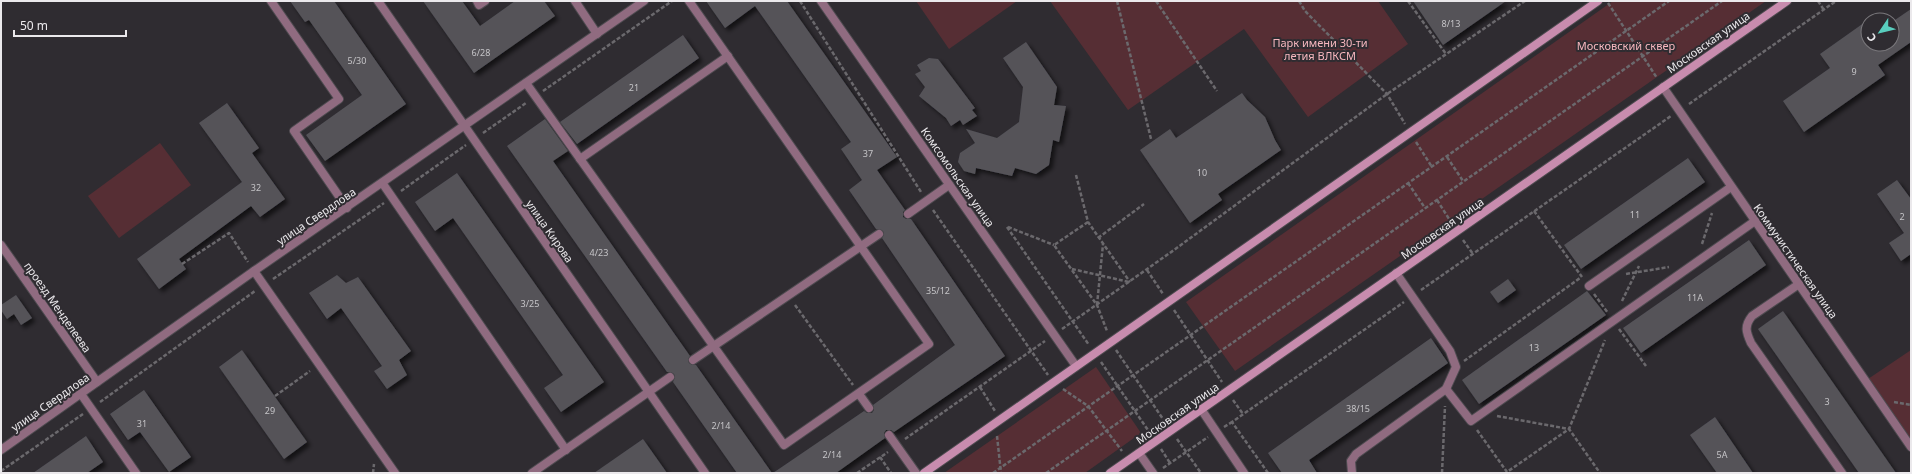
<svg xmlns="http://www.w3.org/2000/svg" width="1912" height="474" font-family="'Noto Sans',sans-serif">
  <defs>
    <filter id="shadow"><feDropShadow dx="3.5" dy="3.5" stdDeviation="2" flood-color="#0009"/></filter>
  </defs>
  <rect width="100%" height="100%" fill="#2f2c31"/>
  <!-- green -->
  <g fill="#562e34">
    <path d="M916,1H1017L949,49Z"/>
    <path d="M1050,1H1378L1408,44L1308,117L1244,29L1128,110Z"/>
    <path d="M1613,1H1766L1235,371L1186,302Z"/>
    <path d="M160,143L191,185L119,238L88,196Z"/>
    <path d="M1911,350V440L1868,379Z"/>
    <path d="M1096,367L1141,433L1085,473H944Z"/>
  </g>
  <!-- building -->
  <g fill="#545359" filter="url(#shadow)">
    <path d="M290,1H334L406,104L325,161L306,135L362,95L309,20L305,22Z"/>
    <path d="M423,1H462L480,26L515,1H544L555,16L474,73Z"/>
    <path d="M706,1H787L897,157L877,170L905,210L903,212V217L906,219H911L1005,356L894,432L891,430H886L884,433L885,438L836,473H773L864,411L867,413H872L874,410L873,405L955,345L882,238L884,234L883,231L876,229L849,190L862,180L841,149L851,142L755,6L725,28Z"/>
    <path d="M1413,1H1506L1443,45Z"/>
    <path d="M1911,9V42L1878,65L1885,75L1804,132L1783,101L1830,68L1820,54L1868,20V44H1892V22Z"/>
    <path d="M683,35L699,58L577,144L560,122Z"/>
    <path d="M1026,42L1057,87L1054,105L1066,106L1059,142L1053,140L1049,165L1036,174L1015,168L1012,176L976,168L975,174L964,171L958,162L960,153L975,143L966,129L997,138L1019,122L1023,87L1003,58Z"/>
    <path d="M929,58L938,59L975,108L972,110L977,116L963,125L960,120L951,126L946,118L919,96L925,87L915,74L921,71L917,65Z"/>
    <path d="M1242,93L1247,100L1265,117L1275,140L1281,150L1218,194L1222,200L1190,223L1140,150L1170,129L1176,138Z"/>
    <path d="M227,103L259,148L252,153L285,199L260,217L251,206L179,259L186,269L159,289L137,259L242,182L199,123Z"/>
    <path d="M545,119L568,151L553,161L690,356L688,360L689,363L693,365H696L772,473H737L673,382L675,377L674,374L670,372H667L507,146Z"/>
    <path d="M1688,158L1705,182L1581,269L1564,245Z"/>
    <path d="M457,173L604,382L561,412L544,388L563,375L453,218L435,231L415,202Z"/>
    <path d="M1897,180L1911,199V254L1901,261L1889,243L1904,233L1877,194Z"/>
    <path d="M1749,240L1766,265L1641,353L1623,328Z"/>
    <path d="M337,275L346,283L358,277L411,351L399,360L407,375L387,389L374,371L382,366L341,308L327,319L309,293Z"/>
    <path d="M1508,279L1516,290L1498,303L1490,292Z"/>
    <path d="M1587,291L1606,315L1479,404L1462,380Z"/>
    <path d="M16,295L32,318L21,325L14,314L7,319L1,310V305Z"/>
    <path d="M1783,311L1896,473H1859L1758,329Z"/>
    <path d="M1431,338L1448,363L1309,460L1317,473H1282L1268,453Z"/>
    <path d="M242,350L307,442L284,459L219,367Z"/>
    <path d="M144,390L191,457L169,472L140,432L128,440L110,414Z"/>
    <path d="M1715,417L1753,473H1717L1690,435Z"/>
    <path d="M86,436L103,462L87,473H33Z"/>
    <path d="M643,439L667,473H594Z"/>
  </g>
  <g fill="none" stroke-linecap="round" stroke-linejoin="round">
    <defs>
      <g id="service">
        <path d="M271,1L339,99L294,131L347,208"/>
        <path d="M477,1L479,5L485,1"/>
        <path d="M575,1L597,34"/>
        <path d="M526,83L784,445L929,344L689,1"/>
        <path d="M580,159L728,56"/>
        <path d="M383,184L566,450"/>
        <path d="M908,214L949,185"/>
        <path d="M254,271L395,473"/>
        <path d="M1799,284L1752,316C1744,326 1746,332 1751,343L1842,473"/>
        <path d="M1589,286L1731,187"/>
        <path d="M693,360L879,234"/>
        <path d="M1446,389L1471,421L1755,221"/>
        <path d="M81,394L136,473"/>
        <path d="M859,394L869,408"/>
        <path d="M889,435L916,473"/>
        <path d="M532,473L670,377"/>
        <path d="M1352,473L1351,461L1356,454L1446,389L1456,367L1450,351L1396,273"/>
      </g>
      <g id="minor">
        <path d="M378,1L705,473"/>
        <path d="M821,1L1076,366"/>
        <path d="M1663,87L1911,447"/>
        <path d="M1,245L97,382"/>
        <path d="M1201,409L1244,473"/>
        <path d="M1,450L254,271L644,1"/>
        <path d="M1139,453L1153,473"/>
      </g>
      <g id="secondary">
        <path d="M924,473L1598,1"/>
        <path d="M1110,473L1787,1"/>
      </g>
    </defs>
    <!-- service casing -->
    <use href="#service" stroke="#4d4a4f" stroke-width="10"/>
    <!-- minor casing -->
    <use href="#minor" stroke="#4d4a4f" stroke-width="10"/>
    <!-- secondary casing -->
    <use href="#secondary" stroke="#4d4a4f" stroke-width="10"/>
    <!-- path -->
    <g stroke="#6b696d" stroke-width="2.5" stroke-dasharray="4 2" stroke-linecap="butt">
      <path d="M800,1L921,192"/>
      <path d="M1117,1L1151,139"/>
      <path d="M1156,1L1217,91"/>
      <path d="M1299,1L1305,11L1387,94L1405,124"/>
      <path d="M1408,1L1446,54"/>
      <path d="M1818,1L1824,10"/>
      <path d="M1608,3L1657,78"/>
      <path d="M543,91L672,1"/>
      <path d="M1689,104L1836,1"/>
      <path d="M483,133L526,103"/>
      <path d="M1416,142L1432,167"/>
      <path d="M1447,157L1463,181"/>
      <path d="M1076,175L1088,222L1130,282"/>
      <path d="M1408,183L1425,208"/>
      <path d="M401,191L466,145"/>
      <path d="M1437,200L1451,222"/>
      <path d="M933,210L1048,375"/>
      <path d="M1534,211L1582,277"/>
      <path d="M1088,222L1054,245L1097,305L1107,331"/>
      <path d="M1007,227L1089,345"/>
      <path d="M1008,227L1054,245"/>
      <path d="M1098,238L1144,204"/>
      <path d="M1463,240L1473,254"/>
      <path d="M1702,244L1712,213"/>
      <path d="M182,264L229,233L248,262"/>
      <path d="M1072,269L1129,282"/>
      <path d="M1147,270L1163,294"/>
      <path d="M1626,274L1669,267"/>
      <path d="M273,279L384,203"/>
      <path d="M1421,290L1671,116"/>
      <path d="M1594,294L1608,313"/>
      <path d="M1622,301L1639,266"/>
      <path d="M795,305L853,385"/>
      <path d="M1097,305L1103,244"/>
      <path d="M1174,310L1222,382"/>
      <path d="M1062,329L1174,250L1387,94L1525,1"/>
      <path d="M1619,329L1646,366"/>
      <path d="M1116,350L1165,422"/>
      <path d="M1464,361L1580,278"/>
      <path d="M1101,362L1150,433"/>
      <path d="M980,387L995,411"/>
      <path d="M1063,389L1088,406L1122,451"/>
      <path d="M275,396L310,371"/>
      <path d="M1233,400L1243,414"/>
      <path d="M100,402L255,291"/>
      <path d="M1894,402L1911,405"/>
      <path d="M1497,416L1569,429L1605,340"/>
      <path d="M1224,427L1232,422"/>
      <path d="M1477,430L1507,472L1569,429L1600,473"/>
      <path d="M997,436L1001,473"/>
      <path d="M905,439L1045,341"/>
      <path d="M1177,439L1201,473"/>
      <path d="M1161,449L1170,463"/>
      <path d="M880,457L891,473"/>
      <path d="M1163,468L1208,437"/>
      <path d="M1,471L83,414"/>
      <path d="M373,473L374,464"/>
      <path d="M857,473L888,452"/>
      <path d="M993,473L1669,1"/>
      <path d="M1046,473L1722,1"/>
      <path d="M1268,473L1232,422L1404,302"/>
      <path d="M1442,473L1445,406"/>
    </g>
    <!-- service -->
    <use href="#service" stroke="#906b80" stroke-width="8"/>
    <!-- minor -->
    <use href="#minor" stroke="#906b80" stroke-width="8"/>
    <!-- secondary -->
    <use href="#secondary" stroke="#c88cae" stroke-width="8"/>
  </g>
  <g text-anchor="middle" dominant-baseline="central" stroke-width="4" stroke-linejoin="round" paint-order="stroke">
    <!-- number labels -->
    <g font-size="9" fill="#c5c4c7">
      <text x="1451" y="23">8/13</text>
      <text x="481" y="52">6/28</text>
      <text x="357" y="60">5/30</text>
      <text x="1854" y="71">9</text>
      <text x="634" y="87">21</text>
      <text x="868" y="153">37</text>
      <text x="1202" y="172">10</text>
      <text x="256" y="187">32</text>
      <text x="1635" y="214">11</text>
      <text x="1902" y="216">2</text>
      <text x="599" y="252">4/23</text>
      <text x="938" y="290">35/12</text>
      <text x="1695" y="297">11А</text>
      <text x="530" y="303">3/25</text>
      <text x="1534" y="347">13</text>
      <text x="1827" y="401">3</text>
      <text x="1358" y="408">38/15</text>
      <text x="270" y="410">29</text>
      <text x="142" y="423">31</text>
      <text x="721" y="425">2/14</text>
      <text x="832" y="454">2/14</text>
      <text x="1722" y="454">5А</text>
    </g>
    <!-- park labels -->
    <g font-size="11" fill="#f7b7be" stroke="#2f2c31">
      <text x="1320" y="42">Парк имени 30-ти<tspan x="1320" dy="13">летия ВЛКСМ</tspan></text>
      <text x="1626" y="45">Московский сквер</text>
    </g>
    <!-- street labels -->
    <g font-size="11" fill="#ebe9ec" stroke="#2f2c31">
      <text transform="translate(1708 42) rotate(-35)">Московская улица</text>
      <text transform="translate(958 177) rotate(55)">Комсомольская улица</text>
      <text transform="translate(316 216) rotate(-34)">улица Свердлова</text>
      <text transform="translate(1442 228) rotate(-35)">Московская улица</text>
      <text transform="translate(550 231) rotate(55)">улица Кирова</text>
      <text transform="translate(1796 261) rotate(55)">Коммунистическая улица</text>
      <text transform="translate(58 307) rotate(55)">проезд Менделеева</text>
      <text transform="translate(50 402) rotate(-35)">улица Свердлова</text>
      <text transform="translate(1177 413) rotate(-35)">Московская улица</text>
    </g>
  </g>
  <!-- border -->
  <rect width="1912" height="474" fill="none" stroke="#ebe9ec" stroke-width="4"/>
  <!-- north arrow -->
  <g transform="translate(1880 32) rotate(235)"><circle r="19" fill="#2f2c31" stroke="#7a787c"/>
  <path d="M0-3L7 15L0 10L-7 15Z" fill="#59cebe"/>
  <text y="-6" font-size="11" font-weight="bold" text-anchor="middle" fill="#ebe9ec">С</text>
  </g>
  <!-- scale -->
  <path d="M14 30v6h112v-6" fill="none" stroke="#ebe9ec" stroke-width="2"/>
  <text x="20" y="30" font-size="12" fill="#ebe9ec" stroke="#2f2c31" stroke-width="3" paint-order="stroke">50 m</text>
</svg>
